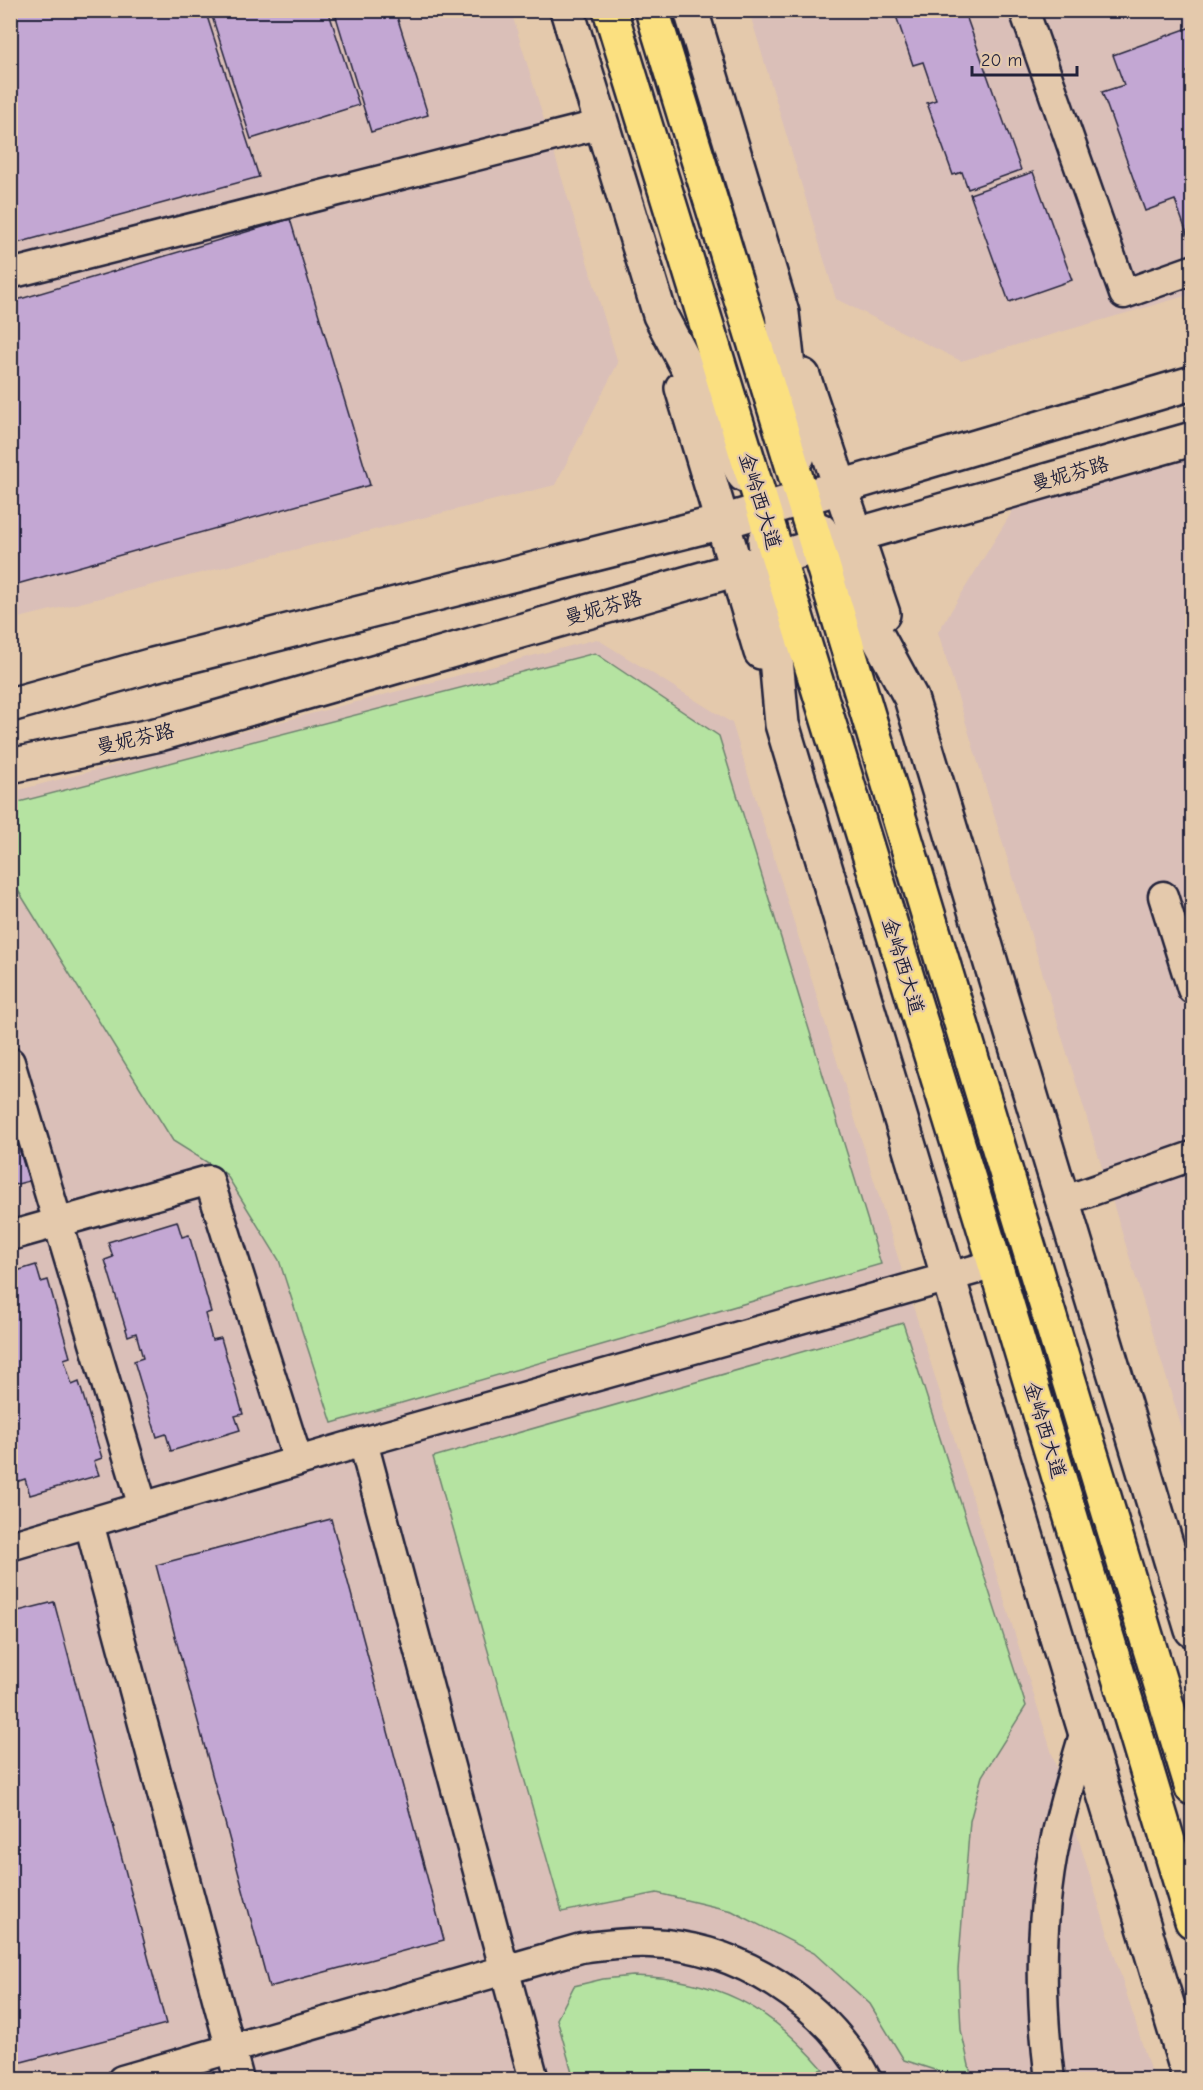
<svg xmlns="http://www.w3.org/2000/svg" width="1203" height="2090" font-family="'Comic Neue','LXGW WenKai TC',sans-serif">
  <rect width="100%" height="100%" fill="#e4c9ac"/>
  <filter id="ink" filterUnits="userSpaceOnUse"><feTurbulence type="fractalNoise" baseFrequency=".0167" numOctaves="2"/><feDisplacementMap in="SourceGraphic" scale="12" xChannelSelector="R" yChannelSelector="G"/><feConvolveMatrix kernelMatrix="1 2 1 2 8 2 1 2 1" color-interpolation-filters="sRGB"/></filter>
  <g filter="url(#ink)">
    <!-- built -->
    <g fill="#dabfb8">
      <path d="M10,11H511L618,363L555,485L11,620Z"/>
      <path d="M749,11H1192V294L961,361L836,299Z"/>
      <path d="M1192,452V1461L938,632L1018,502Z"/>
      <path d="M597,639L732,723L1153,2079L11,2080V792Z"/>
    </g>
    <!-- green -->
    <g fill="#b5e3a1" stroke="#6c826e" stroke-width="1.5">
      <path d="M595,653L719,736L881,1264L332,1423L279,1260L226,1174L173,1141L11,879V804Z"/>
      <path d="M903,1323L1026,1706L982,1776L970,1821L958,1970L961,2030L972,2079H962L904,2060L870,2004L814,1953L732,1911L657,1893L562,1912L433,1457Z"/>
      <path d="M633,1976C717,1979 768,2005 823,2069L785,2080L574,2079L557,2019L574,1986L603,1979Z"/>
    </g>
    <!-- building -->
    <g fill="#c3a7d3" stroke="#22223b" stroke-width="1.5">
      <path d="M30,10H205L259,177L10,245V16Z"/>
      <path d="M210,10H328L359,105L251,139Z"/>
      <path d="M334,10H395L428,115L371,132Z"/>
      <path d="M894,10H964L1021,170L968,189L962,172L953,175L927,103L936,100L923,62L913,65Z"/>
      <path d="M1191,27L1192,70L1187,72L1192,88L1191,245L1175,200L1145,211L1102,92L1124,85L1113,55Z"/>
      <path d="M1033,172L1072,280L1009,302L970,194Z"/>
      <path d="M290,219L370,485L10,586V302Z"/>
      <path d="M10,1120L29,1181L10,1186Z"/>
      <path d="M177,1221L182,1237L189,1235L211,1312L205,1314L212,1340L221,1338L243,1414L235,1416L240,1430L171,1451L166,1434L157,1437L134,1361L143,1358L136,1333L128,1336L105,1260L113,1257L108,1242Z"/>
      <path d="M36,1265L41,1282L48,1280L70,1357L64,1359L72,1385L79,1382L102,1458L94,1461L99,1475L30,1495L25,1479L16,1482L10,1465V1273Z"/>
      <path d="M331,1519L444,1940L269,1987L156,1565Z"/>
      <path d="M54,1602L166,2024L10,2065V1613Z"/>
    </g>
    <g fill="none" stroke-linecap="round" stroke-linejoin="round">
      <defs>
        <g id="minor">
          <path d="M1024,10L1124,294L1192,270"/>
          <path d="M10,274L602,124"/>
          <path d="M1163,896L1192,989"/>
          <path d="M10,1062L143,1507"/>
          <path d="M1063,1201L1192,1156"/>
          <path d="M10,1236L209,1180L298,1461"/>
          <path d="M363,1442L534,2080"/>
          <path d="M89,1523L239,2080"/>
          <path d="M10,1546L363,1442L995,1264"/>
          <path d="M122,2080L581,1948C604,1945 627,1942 650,1943C738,1946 826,2002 867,2080"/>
          <path d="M1050,2080C1040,2001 1039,1920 1055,1842C1063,1804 1074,1768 1085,1731"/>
        </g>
        <g id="tertiary">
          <path d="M567,10L660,315L744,475"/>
          <path d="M691,10L782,313L798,456"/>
          <path d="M803,376L883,614"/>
          <path d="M682,388L761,652"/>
          <path d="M820,530L911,698L1192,1630"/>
          <path d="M765,540L782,724L1190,2080"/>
        </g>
        <g id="secondary">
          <path d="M10,705L153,665L722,522L1192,383"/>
          <path d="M10,766L160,734L1192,439"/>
        </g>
        <g id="primary">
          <path d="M610,10L995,1264L1192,1921"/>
          <path d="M652,10L817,546L1192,1788"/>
        </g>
      </defs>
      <!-- minor casing -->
      <use href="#minor" stroke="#22223b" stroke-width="33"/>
      <!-- tertiary casing -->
      <use href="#tertiary" stroke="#22223b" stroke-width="38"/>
      <!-- secondary casing -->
      <use href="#secondary" stroke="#22223b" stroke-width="38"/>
      <!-- primary casing -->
      <use href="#primary" stroke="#22223b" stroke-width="38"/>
      <!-- minor -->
      <use href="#minor" stroke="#e4c9ac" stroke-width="28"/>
      <!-- tertiary -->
      <use href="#tertiary" stroke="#e4c9ac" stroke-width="33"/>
      <!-- secondary -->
      <use href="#secondary" stroke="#e4c9ac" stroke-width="33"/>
      <!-- primary -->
      <use href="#primary" stroke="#fbe080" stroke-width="33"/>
    </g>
  </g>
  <g text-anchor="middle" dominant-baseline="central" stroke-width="4.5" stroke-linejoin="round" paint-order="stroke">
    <!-- street labels -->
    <g font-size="20" fill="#22223b" stroke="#e4c9ac">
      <text transform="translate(1070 474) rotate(-16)">曼妮芬路</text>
      <text transform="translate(760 501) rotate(73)">金岭西大道</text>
      <text transform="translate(603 608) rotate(-16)">曼妮芬路</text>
      <text transform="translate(135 739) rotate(-13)">曼妮芬路</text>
      <text transform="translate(903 966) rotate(73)">金岭西大道</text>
      <text transform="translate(1045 1430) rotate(73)">金岭西大道</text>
    </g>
  </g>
  <!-- margin -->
  <rect width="1203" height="2090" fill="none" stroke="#e4c9ac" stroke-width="36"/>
  <rect x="18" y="18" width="1167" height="2054" fill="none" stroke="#22223b" stroke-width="2" filter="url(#ink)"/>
  <!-- scale -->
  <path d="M972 66v9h105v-9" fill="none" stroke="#22223b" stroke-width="3"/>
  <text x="981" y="66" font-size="18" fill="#22223b" stroke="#e4c9ac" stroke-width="4.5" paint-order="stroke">20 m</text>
</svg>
